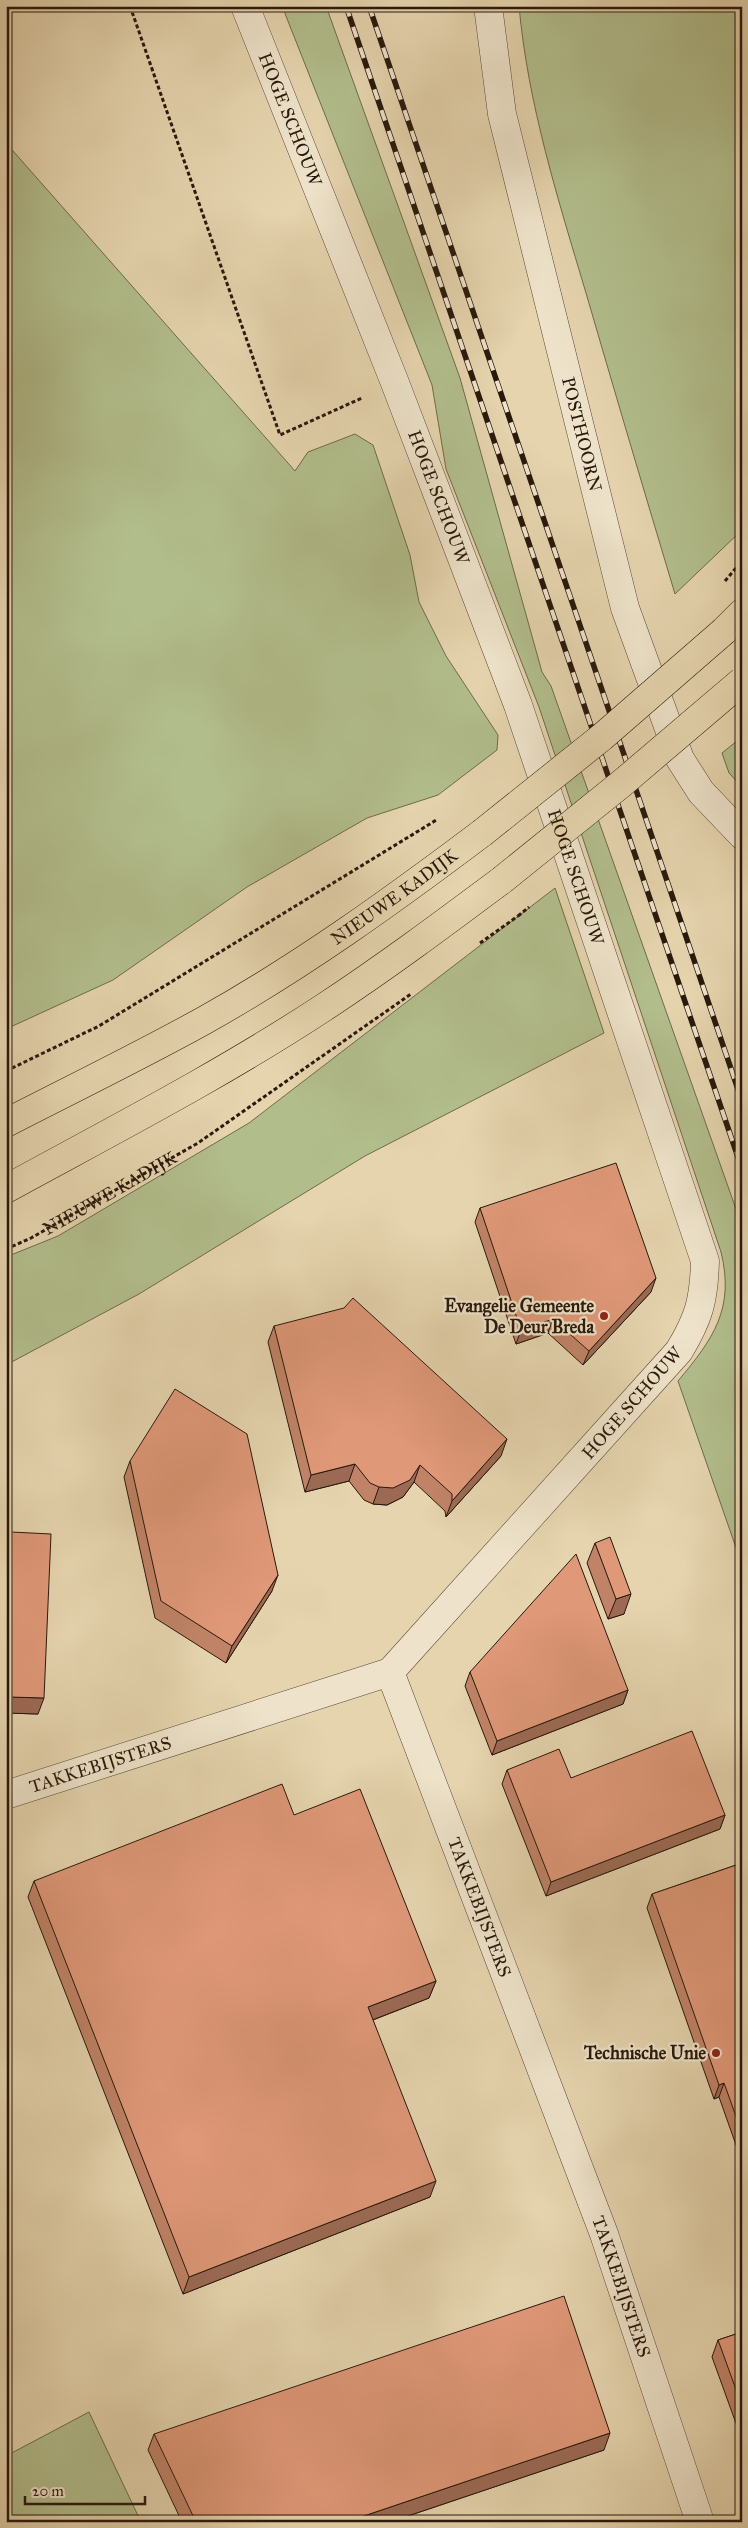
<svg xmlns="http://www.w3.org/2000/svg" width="748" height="2528" font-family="'IM FELL Great Primer',serif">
  <rect width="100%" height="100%" fill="#e5d4ae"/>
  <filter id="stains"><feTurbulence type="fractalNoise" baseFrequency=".004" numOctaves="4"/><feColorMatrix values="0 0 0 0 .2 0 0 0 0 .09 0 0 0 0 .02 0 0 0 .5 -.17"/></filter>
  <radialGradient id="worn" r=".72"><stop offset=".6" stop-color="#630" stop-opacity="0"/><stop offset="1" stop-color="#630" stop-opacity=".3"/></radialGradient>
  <!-- green -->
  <g fill="#b2bd8c" stroke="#6e6a4c">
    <path d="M282,6H326L460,378L542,672L551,686L742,1226V1565L678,1381C713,1339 735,1309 721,1252L539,707L446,469L432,385Z"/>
    <path d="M519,6H742V530L675,594C645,494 615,393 586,293C558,199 528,105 519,6Z"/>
    <path d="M6,143L295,471L308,452L355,434L373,445L410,555L419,602L446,656L498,735L497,750L438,795L367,818L247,887L113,980L6,1029Z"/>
    <path d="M742,737V787L729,773L722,753Z"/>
    <path d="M555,888L604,1033L365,1156L139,1294L6,1365V1257L58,1236L249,1123Z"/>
    <path d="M89,2412L141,2522H6V2456Z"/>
  </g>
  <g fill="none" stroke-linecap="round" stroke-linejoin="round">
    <defs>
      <g id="street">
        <path id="s2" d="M245,6L395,383L518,705L705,1261C704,1300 699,1318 679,1351L390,1672"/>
        <path id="s3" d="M488,6L502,114L625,608L680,759L701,792L742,835"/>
        <path id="s4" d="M6,1795L390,1672L604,2234L700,2522"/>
      </g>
      <g id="primary">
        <path d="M724,631L742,613"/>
        <path id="s5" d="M6,1123C72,1089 140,1056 205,1020C303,965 393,900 482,833"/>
        <path d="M6,1189C112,1131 221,1075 323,1008C384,968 443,924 502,880"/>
      </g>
    </defs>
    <!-- street casing -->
    <use href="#street" stroke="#584734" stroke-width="29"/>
    <!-- primary casing -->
    <use href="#primary" stroke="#29180b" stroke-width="29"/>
    <!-- path -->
    <g stroke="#29180b" stroke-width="3" stroke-dasharray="4 2.5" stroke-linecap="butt">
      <path d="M130,6L280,435L362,398"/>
      <path d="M725,581L742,561"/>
      <path d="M480,943L518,916"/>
      <path d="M6,1071L99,1026L438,819"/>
      <path id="s1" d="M6,1249L31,1238L198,1143L411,994"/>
    </g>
    <!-- street -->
    <use href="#street" stroke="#eee3ca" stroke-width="28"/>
    <!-- primary -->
    <use href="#primary" stroke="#e5d4ae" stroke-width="28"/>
    <defs>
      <g id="rail">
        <path d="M346,6L742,1169"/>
        <path d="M369,6L742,1101"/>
      </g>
    </defs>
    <!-- rail casing -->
    <use href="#rail" stroke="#29180b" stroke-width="5.5"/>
    <!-- rail -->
    <use href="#rail" stroke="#eee3ca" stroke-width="4" stroke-dasharray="11" stroke-linecap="butt"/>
    <defs>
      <g id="primary-bridge">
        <path d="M482,833L602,737L724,631"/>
        <path d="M502,880L621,784L742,681"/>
      </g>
    </defs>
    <!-- primary-bridge casing -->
    <use href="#primary-bridge" stroke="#29180b" stroke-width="29" stroke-linecap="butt"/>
    <!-- path-bridge -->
    <path stroke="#29180b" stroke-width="3" stroke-dasharray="4 2.5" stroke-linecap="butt" d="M518,916L529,907"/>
    <!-- primary-bridge -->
    <use href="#primary-bridge" stroke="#e5d4ae" stroke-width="28"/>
  </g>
  <!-- wall -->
  <g fill="#c08367" stroke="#29180b">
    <path d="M480,1208L651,1292L583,1365L548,1333L516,1344L475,1222Z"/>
    <path d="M274,1326L501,1456L446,1517L445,1511L414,1482L403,1497L387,1505L373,1504L364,1500L349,1481L305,1492L268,1342Z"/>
    <path d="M130,1461L272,1591L226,1663L155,1618L124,1477Z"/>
    <path d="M6,1522L38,1714L6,1713Z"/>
    <path d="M595,1543L624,1614L608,1619L587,1563Z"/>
    <path d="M470,1672L628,1690L623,1704L492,1755L465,1686Z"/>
    <path d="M507,1770L571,1778L725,1815L720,1829L546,1896L502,1784Z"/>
    <path d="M294,1815L436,1981L429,1998L373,2020L430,2197L183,2294L28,1897L34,1881Z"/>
    <path d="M742,1863V2162L719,2097L714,2099L647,1908L652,1894Z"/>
    <path d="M742,2332V2440L712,2357L718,2340Z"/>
    <path d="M154,2434L604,2450L390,2522H182L148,2450Z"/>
  </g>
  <!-- shaded-wall -->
  <g fill="#9c6a54" stroke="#29180b">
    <path d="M656,1278L651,1292L583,1365L589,1351Z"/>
    <path d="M553,1319L548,1333L516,1344L521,1330Z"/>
    <path d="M507,1439L501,1456L446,1517L452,1501Z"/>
    <path d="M355,1464L349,1481L305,1492L311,1475Z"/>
    <path d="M420,1465L414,1482L403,1497L387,1505L373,1504L379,1487Z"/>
    <path d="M278,1575L272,1591L226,1663L232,1646Z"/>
    <path d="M631,1594L624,1614L608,1619L616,1599Z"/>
    <path d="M6,1686H10L6,1696Z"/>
    <path d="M628,1690L623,1704L492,1755L497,1741Z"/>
    <path d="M9,1697L44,1698L38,1714L6,1713V1704Z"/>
    <path d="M725,1815L720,1829L546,1896L551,1882Z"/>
    <path d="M436,1981L429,1998L362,2024L368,2007Z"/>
    <path d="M724,2083L719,2097L714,2099L719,2085Z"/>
    <path d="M436,2181L430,2197L183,2294L189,2277Z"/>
    <path d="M610,2433L604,2450L390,2522H346Z"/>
  </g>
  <!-- building -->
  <g fill="#df9878" stroke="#29180b">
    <path d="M616,1163L656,1278L589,1351L553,1319L521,1330L480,1208Z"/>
    <path d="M353,1298L507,1439L452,1501V1494L420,1465L410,1480L393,1488L379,1487L370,1483L355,1464L311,1475L274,1326L344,1308Z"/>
    <path d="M175,1389L247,1434L278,1575L232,1646L161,1601L130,1461Z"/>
    <path d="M6,1522H8L11,1532L51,1534L44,1698L9,1697L10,1686H6Z"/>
    <path d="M610,1537L631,1594L616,1599L595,1543Z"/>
    <path d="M576,1554L628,1690L497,1741L470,1672Z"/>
    <path d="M692,1731L725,1815L551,1882L507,1770L559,1749L571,1778Z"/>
    <path d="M282,1784L294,1815L360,1789L436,1981L368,2007L436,2181L189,2277L34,1881Z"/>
    <path d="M742,1863V2133L724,2083L719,2085L652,1894Z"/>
    <path d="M564,2296L610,2433L346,2522H196L154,2434Z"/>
    <path d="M742,2332V2406L718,2340Z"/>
  </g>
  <!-- markers -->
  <g fill="#8f2418" stroke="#eee3ca" stroke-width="2">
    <circle cx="604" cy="1316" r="5"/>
    <circle cx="716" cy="2053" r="5"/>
  </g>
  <g text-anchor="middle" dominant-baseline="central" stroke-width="4.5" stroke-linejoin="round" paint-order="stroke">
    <!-- street labels -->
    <g font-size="18" fill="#29180b" stroke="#eee3ca">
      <text stroke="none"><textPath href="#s2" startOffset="122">HOGE SCHOUW</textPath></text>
      <text stroke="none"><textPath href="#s3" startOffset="439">POSTHOORN</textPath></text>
      <text stroke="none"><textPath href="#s2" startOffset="528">HOGE SCHOUW</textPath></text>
      <text stroke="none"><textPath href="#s2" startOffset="932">HOGE SCHOUW</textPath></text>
      <text stroke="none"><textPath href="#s5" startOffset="450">NIEUWE KADIJK</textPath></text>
      <text stroke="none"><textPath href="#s1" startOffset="118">NIEUWE KADIJK</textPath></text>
      <text transform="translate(632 1403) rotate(-49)">HOGE SCHOUW</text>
      <text stroke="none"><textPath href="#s4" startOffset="99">TAKKEBIJSTERS</textPath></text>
      <text stroke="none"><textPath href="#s4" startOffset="655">TAKKEBIJSTERS</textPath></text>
      <text stroke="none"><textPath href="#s4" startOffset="1060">TAKKEBIJSTERS</textPath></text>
    </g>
    <!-- poi labels -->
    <g font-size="18" font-weight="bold" fill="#29180b" stroke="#eee3ca" text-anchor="end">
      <text x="594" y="1306">Evangelie Gemeente<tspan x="594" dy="21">De Deur Breda</tspan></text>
      <text x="706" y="2053">Technische Unie</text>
    </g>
  </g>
  <!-- margin -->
  <rect width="748" height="2528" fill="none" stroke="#e5d4ae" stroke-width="25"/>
  <rect x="8" y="8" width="733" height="2513" fill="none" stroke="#29180b" stroke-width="2.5"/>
  <rect x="12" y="12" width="723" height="2503" fill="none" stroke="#29180b"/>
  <!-- scale -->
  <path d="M25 2496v8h120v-8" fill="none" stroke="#29180b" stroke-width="2.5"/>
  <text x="32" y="2496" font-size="15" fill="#29180b" stroke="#eee3ca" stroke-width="4" paint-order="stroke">20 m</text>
  <rect width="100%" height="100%" filter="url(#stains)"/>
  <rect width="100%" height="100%" fill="url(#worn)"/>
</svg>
